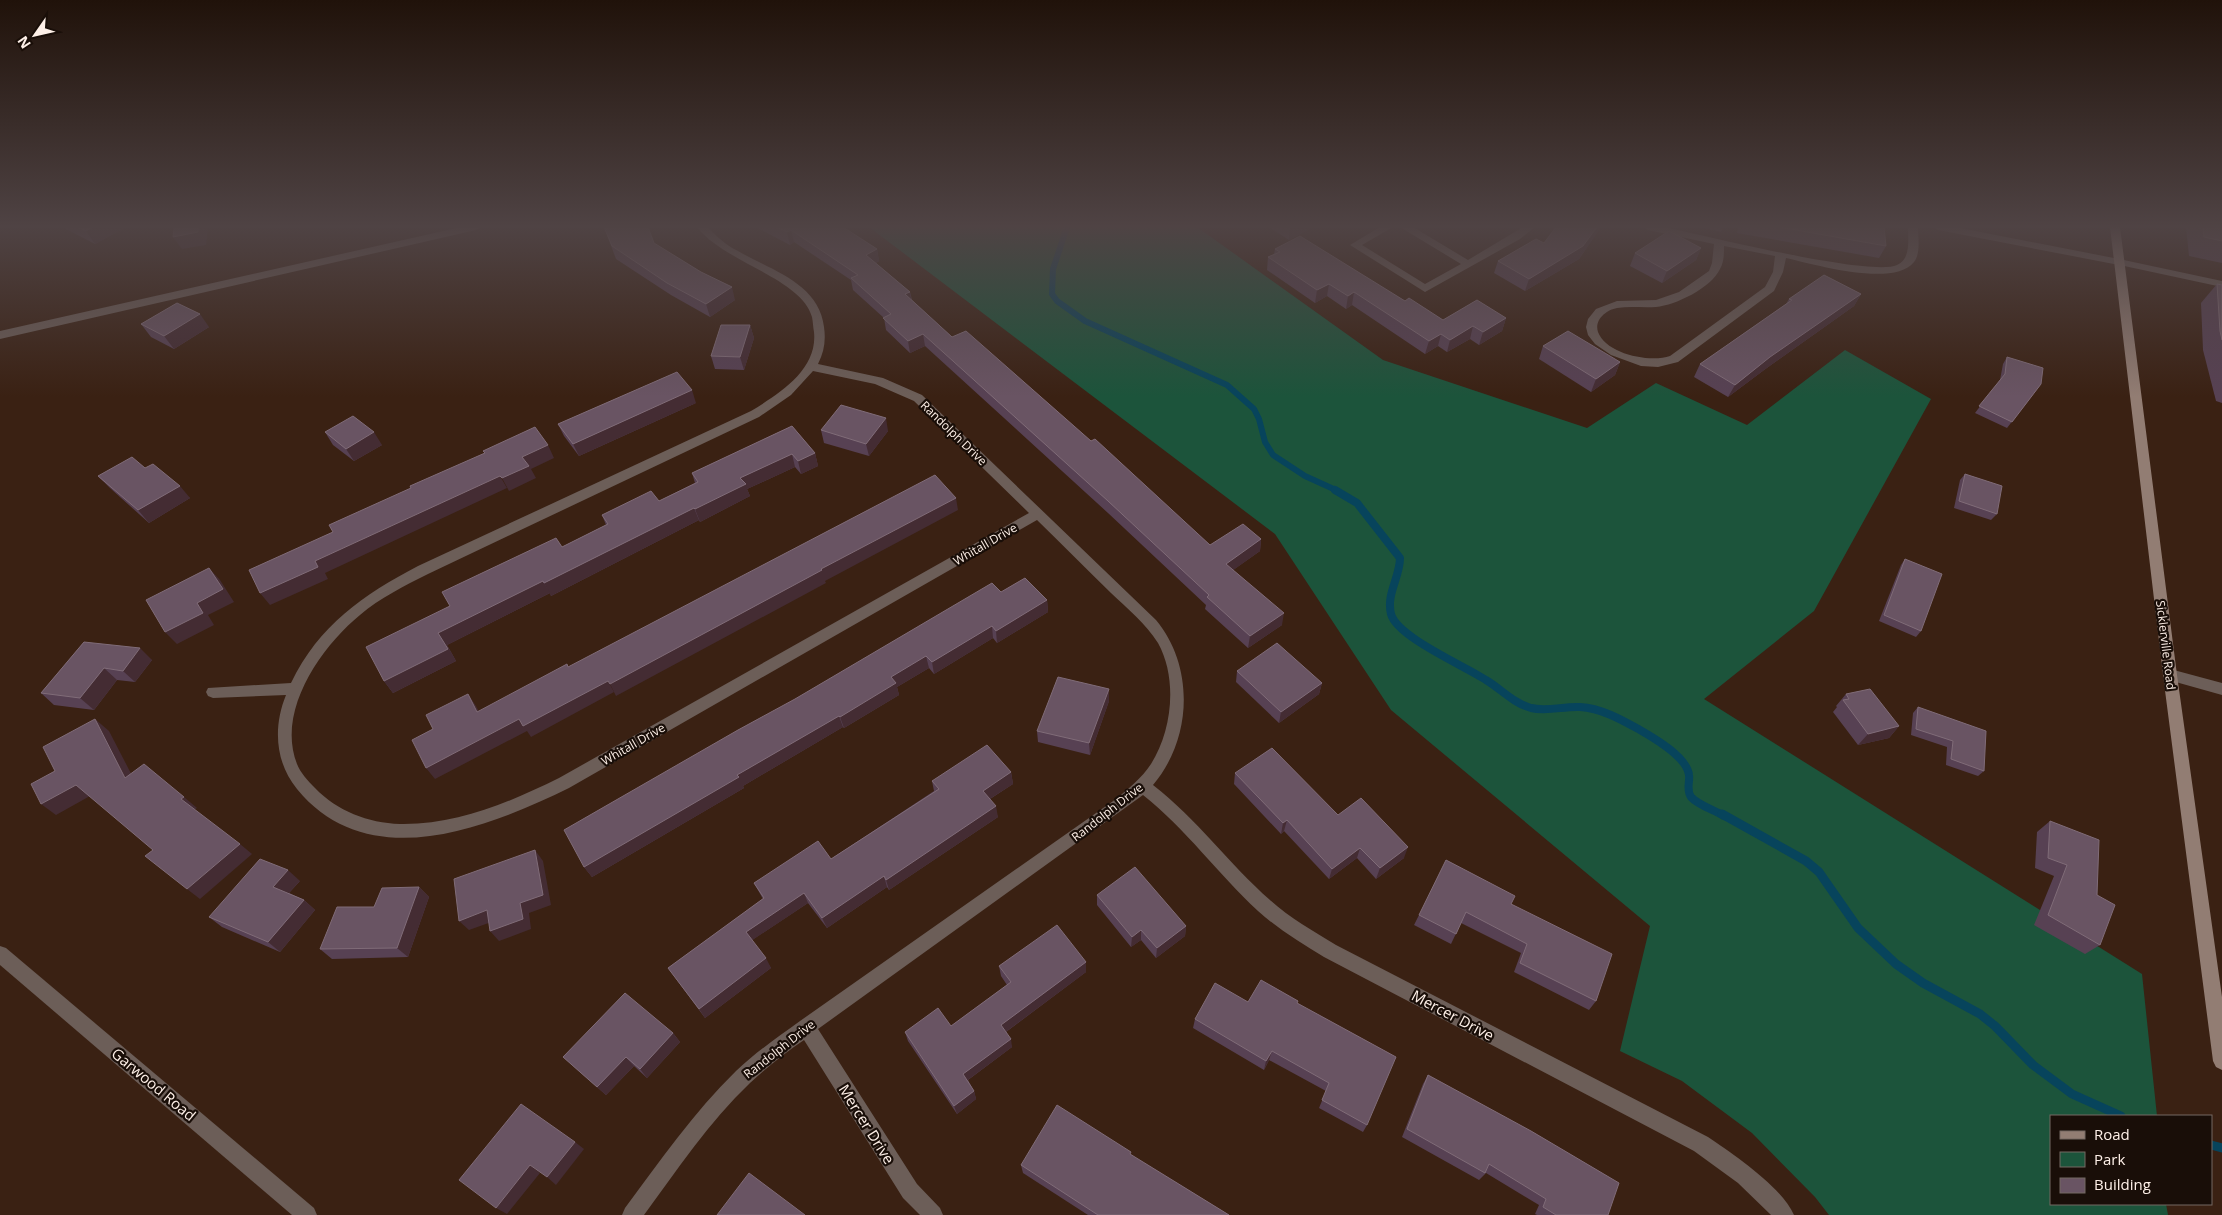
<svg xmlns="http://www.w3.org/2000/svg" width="2222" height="1215" font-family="'Open Sans',sans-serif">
  <rect width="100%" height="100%" fill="#3a2113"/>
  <!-- green -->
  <path fill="#1c543b" d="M869,227H1197L1383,360L1587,428L1656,383L1747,425L1845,350L1931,399L1814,611L1704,699L2142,974L2157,1116H2051V1204H2166L2168,1215H1829L1815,1197L1752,1133L1682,1081L1620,1051L1650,926L1391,710L1275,534Z"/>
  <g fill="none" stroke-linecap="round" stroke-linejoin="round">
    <!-- stream-far2 -->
    <path stroke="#07445c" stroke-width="6" d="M1067,227L1053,269L1052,294L1057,301L1085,321L1227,385L1254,409L1259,419L1265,442L1273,455L1305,476L1338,491"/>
    <!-- stream-far1 -->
    <path stroke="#07445c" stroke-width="8" d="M1335,490L1357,503L1400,558C1400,577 1386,594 1391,614C1397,637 1465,666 1486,680C1501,689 1513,703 1531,708C1547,712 1564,706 1580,707C1601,708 1622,720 1640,730C1654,738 1687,757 1689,775C1690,782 1686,790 1691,797C1698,805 1714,810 1724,816"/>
    <!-- stream -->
    <g stroke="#07445c" stroke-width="9">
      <path d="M1722,814L1806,861L1819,872L1858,928L1896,964L1923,983L1980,1014L1995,1026L2033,1065L2072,1094L2121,1116"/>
      <path d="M2211,1145L2222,1148"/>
    </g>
    <!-- minor -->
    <g fill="#6c5e58" fill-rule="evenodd">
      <path d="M697,227H708C717,237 726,245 738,251C770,270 819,283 824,327C826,341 824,352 818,364L883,378L922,395L1156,620C1195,667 1192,739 1153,785C1197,819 1229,864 1270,900C1290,918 1313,931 1336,945L1708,1137C1733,1154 1782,1187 1794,1215H1771L1738,1183L1694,1151L1324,957C1301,943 1278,929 1258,911C1218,874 1186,829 1143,795L818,1029L917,1184L940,1208L943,1215H920L903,1198L804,1040C785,1053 767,1067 750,1083C709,1122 677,1170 644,1215H622L625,1208C660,1161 694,1112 736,1071C756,1052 778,1037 800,1021L1116,799C1128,789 1142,778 1151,764C1172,731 1178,679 1158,643C1146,624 1127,608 1111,593C1086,569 1062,544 1037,520L569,788C487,828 368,876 297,789C275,762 273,727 286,695L213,698L208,696L206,692L208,688L291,683C319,625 363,595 418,566L751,411C779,394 818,370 814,332C813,327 813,322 812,317C801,278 725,263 697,227ZM813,371L875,384L914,401L1029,513L559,778C508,803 457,825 400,824C368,823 337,811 315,788C308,781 300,772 297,764C276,711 321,647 360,615C380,598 404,586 428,574L759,417L791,395Z"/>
      <path d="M1380,227H1393L1362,245L1425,284L1461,264L1400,227H1413L1468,260L1523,227H1535L1520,239L1425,292L1350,245Z"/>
      <path d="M1643,227H1664C1703,235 1870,277 1897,265C1911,259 1908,240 1908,227H1918C1918,237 1921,253 1914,262C1894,288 1813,264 1786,258L1783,272L1774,291L1678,362L1658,367L1641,366L1611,355L1595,344L1588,335L1586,327L1588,319L1596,309L1617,301L1656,300L1679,292L1709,271L1712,263L1714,244L1648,230ZM1724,246L1775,256L1773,272L1765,287L1670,356C1650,363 1606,354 1598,332C1594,320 1606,310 1617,308C1630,306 1643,308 1656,307C1676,305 1711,288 1720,269C1724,262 1724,254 1724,246Z"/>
      <path d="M2119,259L2222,281V287L2115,264L2114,262Z"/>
      <path d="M2170,669L2222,683V695L2165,679L2163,675L2165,671Z"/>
    </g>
    <!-- tertiary -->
    <g fill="#6c5e58" fill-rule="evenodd">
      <path d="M461,227H481L476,230L0,339V331Z"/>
      <path d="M1933,227H1955L2119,259L2124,262L2119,265L1938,230Z"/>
      <path d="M0,946L6,948L314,1208L317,1215H292L0,965Z"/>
    </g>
    <!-- secondary -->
    <path fill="#927d73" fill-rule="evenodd" d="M2110,227H2120L2177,675L2222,997V1070L2216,1067L2213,1061L2163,675Z"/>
  </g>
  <!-- wall -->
  <g fill="#574153">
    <path d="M62,227H126L95,244Z"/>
    <path d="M604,227L735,300L710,317L671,295L616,259Z"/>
    <path d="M756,227H843L877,249L879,261L876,263L910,292L912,300L952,337L1210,545L1261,539L1260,551L1233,570L1282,625L1248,648L1205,609L1206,605L1108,513L925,346L910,353L886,330L884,318L853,290L851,280L794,242L790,245Z"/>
    <path d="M1269,227H1313L1289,240Z"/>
    <path d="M1556,227H1601L1579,259L1525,291L1494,273L1498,261L1544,243Z"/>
    <path d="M1700,227H1723L1721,232Z"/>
    <path d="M1738,227H1884L1886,246L1879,258L1737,233Z"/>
    <path d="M2186,227H2222V263L2189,256Z"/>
    <path d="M1701,248L1696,260L1662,283L1630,266L1635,253Z"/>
    <path d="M1275,249L1405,301L1443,320L1506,318L1502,331L1479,345L1470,339L1447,352L1438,346L1425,354L1352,305L1346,309L1327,296L1315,303L1267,270L1268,257L1274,254Z"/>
    <path d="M2217,284L2222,285V403L2216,401L2203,350L2201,303Z"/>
    <path d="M1861,294L1854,306L1764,370L1728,397L1694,377L1700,364L1786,304L1789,299Z"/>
    <path d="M141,324L209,327L174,349L151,337Z"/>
    <path d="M750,325L754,338L744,370L715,369L711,356Z"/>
    <path d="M1543,346L1620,362L1615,375L1591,392L1539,359Z"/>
    <path d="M2007,357L2041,384L2007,428L1975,413L2000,380L2003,364Z"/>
    <path d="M696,403L579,456L564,436L558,424Z"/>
    <path d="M792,426L815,453L818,466L801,474L795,467L747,489L750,496L700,522L699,520L551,596L550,593L447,645L456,661L393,693L384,681L450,606L562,547L606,525L602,515L659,501L695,483L692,473Z"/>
    <path d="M821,430L888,431L869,456L824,443Z"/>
    <path d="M325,432L382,445L354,461L333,445Z"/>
    <path d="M145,468L190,498L149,523L110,488L98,476Z"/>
    <path d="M1965,474L1997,514L1991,520L1954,508L1960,480Z"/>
    <path d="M1905,559L1921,631L1916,637L1879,621L1901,565Z"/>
    <path d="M1001,592L1047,600L1048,612L997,643L993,638L934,674L929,668L897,687L899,695L844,728L843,727L743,786L744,788L592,877L584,867Z"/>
    <path d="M84,642L152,660L135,682L117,680L94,710L54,705L41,693Z"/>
    <path d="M1237,671L1322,683L1319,694L1279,723L1236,682Z"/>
    <path d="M1846,694L1899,726L1889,738L1858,745L1833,712L1837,707L1836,706Z"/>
    <path d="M1109,701L1090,755L1038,742L1037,731Z"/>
    <path d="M1918,707L1984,771L1978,776L1946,765L1947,747L1911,735L1913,713Z"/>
    <path d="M1011,772L1013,784L990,799L998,817L889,890L887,887L827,928L808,903L752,940L771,968L705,1018L668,968L763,899L754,883L831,859L934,791L932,781Z"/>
    <path d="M1235,773L1338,815L1404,858L1376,879L1357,858L1329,879L1284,831L1281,834L1234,784Z"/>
    <path d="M2050,821L2097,895L2100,945L2085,954L2034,925L2054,876L2035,868L2037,832Z"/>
    <path d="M300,881L289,893L304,900L315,910L280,952L222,927L209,917Z"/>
    <path d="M419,887L429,897L408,957L332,959L320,949L374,907Z"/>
    <path d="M1097,895L1186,926L1185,936L1156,958L1141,940L1131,947L1097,905Z"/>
    <path d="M1511,904L1596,1001L1589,1010L1514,972L1521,953L1461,923L1451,944L1414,925L1419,915Z"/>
    <path d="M1086,962V972L1006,1032L1012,1047L968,1080L974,1091L976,1099L957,1114L908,1041L905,1032L951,1026L1007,985L1001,976L999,966Z"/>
    <path d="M1297,1004L1367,1125L1363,1132L1319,1108L1326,1091L1269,1060L1264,1070L1193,1028L1195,1019Z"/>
    <path d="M673,1033L680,1042L647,1078L634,1066L606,1095L563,1057Z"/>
    <path d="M1428,1075L1608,1215H1537L1535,1214L1539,1205L1486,1173L1479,1180L1402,1137L1423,1084Z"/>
    <path d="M1131,1155L1229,1215H1088L1023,1173L1021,1165Z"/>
  </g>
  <!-- shaded-wall -->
  <g fill="#442c33">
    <path d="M93,227H126L95,244L86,231Z"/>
    <path d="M198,227H208L206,245L182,249L173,237Z"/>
    <path d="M1290,227H1313L1289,240Z"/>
    <path d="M1597,227H1601L1579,259L1525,291L1529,279Z"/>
    <path d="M791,230L794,242L790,245L787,232Z"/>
    <path d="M1701,248L1696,260L1662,283L1667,271Z"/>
    <path d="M877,249L879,261L869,267L866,255Z"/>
    <path d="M1329,284L1327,296L1315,303L1317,290Z"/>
    <path d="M732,287L735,300L710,317L706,304Z"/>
    <path d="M910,292L912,304L905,294Z"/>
    <path d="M1354,292L1352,305L1346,309L1348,296Z"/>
    <path d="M1861,294L1854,306L1764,370L1728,397L1735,385L1770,357Z"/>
    <path d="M200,314L209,327L174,349L164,336Z"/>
    <path d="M1506,318L1502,331L1479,345L1483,332Z"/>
    <path d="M750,325L754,338L744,370L740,357Z"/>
    <path d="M1473,326L1470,339L1447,352L1450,340Z"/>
    <path d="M923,334L925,346L910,353L908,341Z"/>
    <path d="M1441,334L1438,346L1425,354L1429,341Z"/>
    <path d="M1620,362L1615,375L1591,392L1596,379Z"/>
    <path d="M692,390L696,403L579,456L573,444Z"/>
    <path d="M886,418L888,431L869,456L866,444Z"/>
    <path d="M374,432L382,445L354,461L346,449Z"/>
    <path d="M548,445L554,458L531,469L536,478L509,491L502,478L522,457Z"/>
    <path d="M815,453L818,466L801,474L798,461Z"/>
    <path d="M792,454L795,467L747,489L750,496L700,522L695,509L740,478Z"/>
    <path d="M500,476L507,488L325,573L328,579L270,605L260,593L315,561Z"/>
    <path d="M180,486L190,498L149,523L138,510Z"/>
    <path d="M956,498L958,510L825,581L826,583L616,696L610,684L821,569Z"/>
    <path d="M694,508L699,520L551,596L544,583Z"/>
    <path d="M1261,539L1260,551L1225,576L1226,564Z"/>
    <path d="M209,568L220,580L234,602L208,615L214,625L177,644L165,632L197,603Z"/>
    <path d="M543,581L550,593L447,645L456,661L393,693L384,681L438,633Z"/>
    <path d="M1047,600L1048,612L997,643L996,631Z"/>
    <path d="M1284,613L1282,625L1248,648L1250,636Z"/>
    <path d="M992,626L993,638L934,674L932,662Z"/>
    <path d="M140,648L152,660L135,682L123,671Z"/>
    <path d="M926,656L929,668L897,687L899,695L844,728L840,717L891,677Z"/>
    <path d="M104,668L117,680L94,710L80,698Z"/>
    <path d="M608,681L614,692L531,737L527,731L435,779L426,768L519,719Z"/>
    <path d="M1322,683L1319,694L1279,723L1281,712Z"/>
    <path d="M1109,689V701L1090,755L1089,743Z"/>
    <path d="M468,694L476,706L485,723L477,712Z"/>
    <path d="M839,716L843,727L743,786L744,788L592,877L584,867L737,775Z"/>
    <path d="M95,719L109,731L139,789L125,778Z"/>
    <path d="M1899,726L1889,738L1858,745L1868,734Z"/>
    <path d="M1011,772L1013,784L985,802L983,791Z"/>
    <path d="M76,785L90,796L56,815L41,804Z"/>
    <path d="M184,797L197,808L194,810L181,799Z"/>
    <path d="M996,806L998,817L889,890L886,880Z"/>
    <path d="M1287,820L1284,831L1281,834L1283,823Z"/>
    <path d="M240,844L252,854L200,899L187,889Z"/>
    <path d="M1408,847L1404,858L1376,879L1380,868Z"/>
    <path d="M1360,848L1357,858L1329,879L1332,869Z"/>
    <path d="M535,850L543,861L551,905L529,913L531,929L499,941L490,931L520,903Z"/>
    <path d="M288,870L300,881L285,897L273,887Z"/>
    <path d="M884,876L887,887L827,928L822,918Z"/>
    <path d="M419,887L429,897L408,957L397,948Z"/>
    <path d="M804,893L808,903L751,941L746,932Z"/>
    <path d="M304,900L315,910L280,952L268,942Z"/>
    <path d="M487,910L497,920L469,930L459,921Z"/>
    <path d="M1186,926L1185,936L1156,958L1157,948Z"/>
    <path d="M1141,930V940L1131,947L1132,937Z"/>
    <path d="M766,958L771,968L705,1018L699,1009Z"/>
    <path d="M1086,962V972L1003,1034L1001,1025Z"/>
    <path d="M673,1033L680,1042L647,1078L640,1069Z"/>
    <path d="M1011,1039L1012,1047L965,1082L963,1074Z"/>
    <path d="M1272,1051L1269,1060L1264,1070L1266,1061Z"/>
    <path d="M626,1057L634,1066L606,1095L597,1087Z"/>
    <path d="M974,1091L976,1099L957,1114L954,1106Z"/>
    <path d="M575,1142L584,1149L556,1185L547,1177Z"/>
    <path d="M530,1165L540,1173L507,1214L496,1208Z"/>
  </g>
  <!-- building -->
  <g fill="#695463" stroke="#806c78">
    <path d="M78,227H93L86,231Z"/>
    <path d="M174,227H198V232L173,237Z"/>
    <path d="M604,227H648L654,243L701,272L732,287L706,304L667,283L612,246Z"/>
    <path d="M777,227H843L877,249L866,255L910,292L905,294L952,337L966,331L1091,441L1095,439L1210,545L1243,524L1261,539L1226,564L1284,613L1250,636L1207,597L1209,595L1108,501L923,334L908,341L883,318L891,314L851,278L858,275L791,230L787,232Z"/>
    <path d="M1556,227H1597L1583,246L1529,279L1498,261L1536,239L1544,243Z"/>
    <path d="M1779,227H1884L1886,246Z"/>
    <path d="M2203,227H2222V241L2204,237Z"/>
    <path d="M1669,231L1701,248L1667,271L1635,253Z"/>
    <path d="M1300,236L1405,301L1409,298L1443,320L1477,300L1506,318L1483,332L1473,326L1450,340L1441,334L1429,341L1354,292L1348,296L1329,284L1317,290L1268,257L1280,252L1275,249Z"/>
    <path d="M1824,275L1861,294L1770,357L1735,385L1700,364L1792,300L1789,299Z"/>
    <path d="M2217,284L2222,285V340L2220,331Z"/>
    <path d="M177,303L200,314L164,336L141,324Z"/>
    <path d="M721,325H750L740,357L711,356Z"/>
    <path d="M1568,331L1620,362L1596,379L1543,346Z"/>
    <path d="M2007,357L2043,368L2041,384L2012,422L1979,406L2005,374Z"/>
    <path d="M677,372L692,390L573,444L558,424Z"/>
    <path d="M841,405L886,418L866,444L821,430Z"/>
    <path d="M353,416L374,432L346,449L325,432Z"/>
    <path d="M792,426L815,453L798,461L792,454L740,478L746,484L695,509L694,508L544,583L543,581L438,633L448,649L384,681L366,647L450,606L442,592L556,538L562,547L608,524L602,515L651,491L659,501L698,482L692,473Z"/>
    <path d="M535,427L548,445L522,457L529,466L502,478L500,476L315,561L318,567L260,593L249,570L333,532L329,525L411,488L410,486L485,453L483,451Z"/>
    <path d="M132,457L145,468L153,464L180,486L138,510L98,476Z"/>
    <path d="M1965,474L2002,486L1997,514L1959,501Z"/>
    <path d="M935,475L956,498L821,569L822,570L610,684L608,681L523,726L519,719L426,768L412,740L433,729L426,715L468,694L477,712L567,664L568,667Z"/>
    <path d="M1905,559L1942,574L1921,631L1884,615Z"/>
    <path d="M209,568L223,589L197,603L203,613L165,632L146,600Z"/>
    <path d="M1025,578L1047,600L996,631L992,626L932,662L926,656L891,677L896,683L840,717L839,716L737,775L739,777L584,867L564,830L738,730L795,699L992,583L1001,592Z"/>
    <path d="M84,642L140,648L123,671L104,668L80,698L41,693Z"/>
    <path d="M1277,643L1322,683L1281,712L1237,671Z"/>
    <path d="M1058,677L1109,689L1089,743L1037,731Z"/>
    <path d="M1870,689L1899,726L1868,734L1843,700L1849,699L1846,694Z"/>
    <path d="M1918,707L1986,731L1984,771L1951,759L1953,741L1916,729Z"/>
    <path d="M95,719L125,778L144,764L184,797L181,799L240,844L187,889L145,856L153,850L76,785L41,804L31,784L55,771L43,747Z"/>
    <path d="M987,745L1011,772L983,791L996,806L886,880L884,876L822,918L804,893L746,932L766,958L699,1009L668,968L764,898L754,883L818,841L831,859L939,789L932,781Z"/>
    <path d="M1272,748L1338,815L1361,798L1408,847L1380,868L1360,848L1332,869L1287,820L1283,823L1235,773Z"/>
    <path d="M2050,821L2099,840L2097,895L2115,905L2100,945L2048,915L2067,865L2048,858Z"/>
    <path d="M535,850L543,895L520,903L523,919L490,931L487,910L459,921L454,879Z"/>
    <path d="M260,859L288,870L273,887L304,900L268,942L209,917Z"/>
    <path d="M1446,860L1515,896L1511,904L1612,954L1596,1001L1520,963L1527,944L1466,912L1456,934L1419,915Z"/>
    <path d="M1135,867L1186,926L1157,948L1141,930L1132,937L1097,895Z"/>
    <path d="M419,887L397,948L320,949L337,907H374L382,888Z"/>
    <path d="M1057,925L1086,962L1001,1025L1011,1039L963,1074L974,1091L954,1106L905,1032L938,1008L951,1026L1011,982L999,966Z"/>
    <path d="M1261,980L1298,1001L1297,1003L1396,1057L1367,1125L1322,1100L1329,1083L1272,1051L1266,1061L1195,1019L1215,983L1248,1002Z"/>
    <path d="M625,993L673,1033L640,1069L626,1057L597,1087L563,1057Z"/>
    <path d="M1428,1075L1531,1131L1619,1183L1608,1215H1556L1543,1207L1546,1199L1489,1164L1485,1173L1407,1129Z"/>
    <path d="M521,1104L575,1142L547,1177L530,1165L496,1208L459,1180Z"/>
    <path d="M1057,1105L1131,1152L1130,1154L1229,1215H1098L1021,1165Z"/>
    <path d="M749,1173L805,1215H717Z"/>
  </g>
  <!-- sky -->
  <linearGradient id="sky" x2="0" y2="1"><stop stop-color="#20120a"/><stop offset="0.57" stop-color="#4f4344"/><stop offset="1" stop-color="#4f4344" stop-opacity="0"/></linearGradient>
  <rect width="2222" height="397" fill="url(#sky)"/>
  <g text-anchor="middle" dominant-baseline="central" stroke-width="4.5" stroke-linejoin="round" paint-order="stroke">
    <!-- street labels -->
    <g font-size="12" fill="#fef0e8" stroke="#190e08">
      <text transform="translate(954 433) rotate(44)">Randolph Drive</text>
      <text transform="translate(985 544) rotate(-30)">Whitall Drive</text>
      <text transform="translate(2166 645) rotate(83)">Sicklerville Road</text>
      <text transform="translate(633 744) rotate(-30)">Whitall Drive</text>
      <text transform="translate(1107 812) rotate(-38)">Randolph Drive</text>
      <text transform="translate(779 1049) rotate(-38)">Randolph Drive</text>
    </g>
    <!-- near-street labels -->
    <g font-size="15" fill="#fef0e8" stroke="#190e08">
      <text transform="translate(1453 1015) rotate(28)">Mercer Drive</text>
      <text transform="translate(154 1084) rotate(40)">Garwood Road</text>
      <text transform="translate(867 1124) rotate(58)">Mercer Drive</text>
    </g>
  </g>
  <!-- legend -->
  <rect x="2050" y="1115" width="162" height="90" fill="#190e08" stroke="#756862"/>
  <rect x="2060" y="1131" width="25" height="8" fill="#927d73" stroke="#756862"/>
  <text x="2094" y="1140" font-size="15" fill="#fef0e8">Road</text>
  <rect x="2060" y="1152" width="25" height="15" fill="#1c543b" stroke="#756862"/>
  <text x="2094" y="1165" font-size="15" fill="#fef0e8">Park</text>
  <rect x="2060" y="1178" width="25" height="15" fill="#695463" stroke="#756862"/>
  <text x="2094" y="1190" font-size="15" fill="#fef0e8">Building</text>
  <!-- north arrow -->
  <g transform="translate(35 35) rotate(236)" stroke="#190e08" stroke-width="4" paint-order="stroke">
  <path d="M0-4L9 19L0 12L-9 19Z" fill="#fef0e8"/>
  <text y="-8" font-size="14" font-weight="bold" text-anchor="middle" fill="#fef0e8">N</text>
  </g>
</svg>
